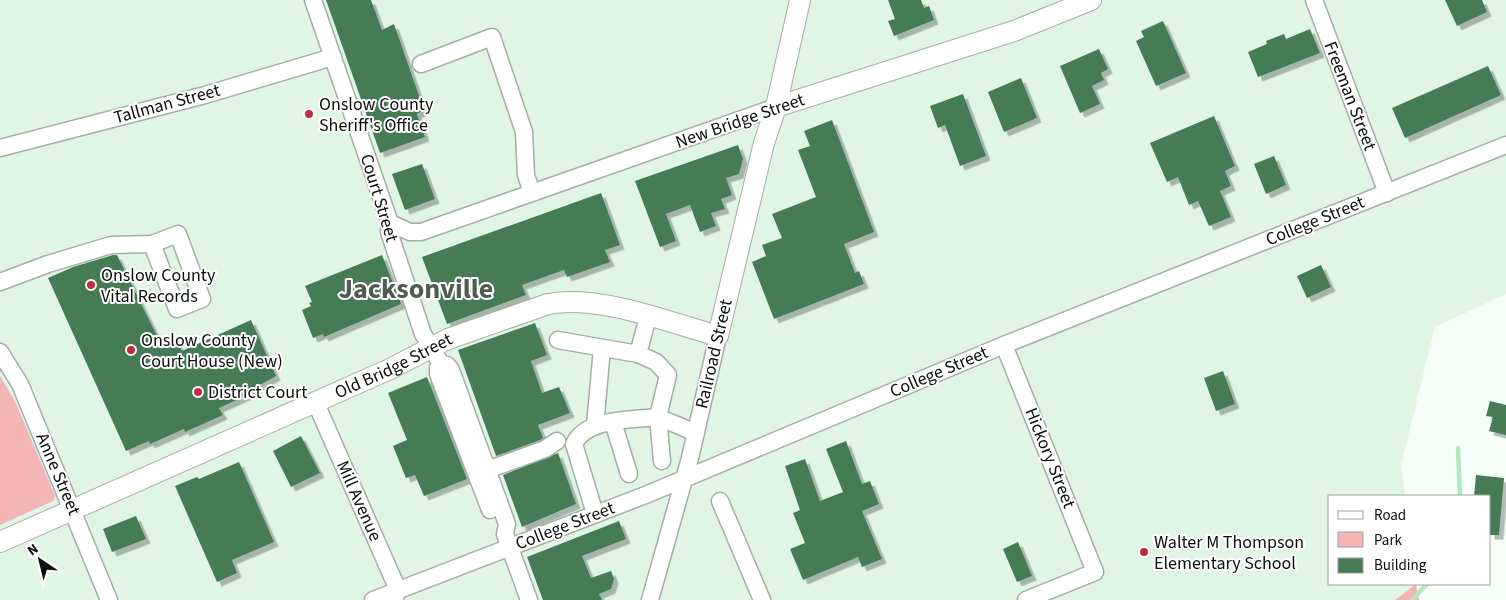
<svg xmlns="http://www.w3.org/2000/svg" width="1506" height="600" font-family="'Source Sans 3',sans-serif">
  <defs>
    <filter id="shadow"><feDropShadow dx="4.5" dy="4.5" stdDeviation="0" flood-color="#0004"/></filter>
  </defs>
  <rect width="100%" height="100%" fill="#f5fff7"/>
  <!-- built -->
  <path fill="#e1f5e5" d="M0,0H1506V294L1435,327L1401,465L1405,496H1330V584H1416L1395,600H0Z"/>
  <!-- green -->
  <g fill="#f3b5b5">
    <path d="M0,376L15,401L55,496L53,501L0,525Z"/>
    <path d="M1416,584L1419,600H1395Z"/>
  </g>
  <g fill="none" stroke-linecap="round" stroke-linejoin="round">
    <!-- stream -->
    <g stroke="#afe8bd" stroke-width="4.5">
      <path d="M1458,448L1460,496"/>
      <path d="M1412,600L1427,584"/>
    </g>
  </g>
  <!-- building -->
  <g fill="#457b55" filter="url(#shadow)">
    <path d="M326,0H371L382,30L394,24L424,110L417,114L425,137L380,153Z"/>
    <path d="M888,0H921L924,8L929,6L934,20L894,36L888,21L895,19Z"/>
    <path d="M1445,0H1482L1487,12L1457,26Z"/>
    <path d="M1163,21L1186,73L1156,86L1136,41L1144,37L1141,31Z"/>
    <path d="M1310,29L1320,53L1258,77L1248,52L1267,44L1266,41L1284,34L1286,39Z"/>
    <path d="M1099,49L1108,69L1101,73L1104,80L1092,86L1100,104L1080,113L1060,66Z"/>
    <path d="M1488,66L1501,95L1405,138L1392,108Z"/>
    <path d="M1021,78L1037,118L1004,132L988,92Z"/>
    <path d="M963,94L986,156L960,166L945,125L938,128L930,106Z"/>
    <path d="M1214,116L1235,166L1225,171L1231,186L1220,191L1231,217L1209,226L1198,201L1189,205L1178,177L1167,182L1150,143Z"/>
    <path d="M832,120L874,232L844,244L855,273L859,271L864,284L774,319L752,262L766,256L762,245L782,238L772,214L816,197L798,150L810,146L804,131Z"/>
    <path d="M738,145L743,159L739,174L726,178L732,195L721,199L725,209L711,213L716,226L700,232L690,205L666,214L676,241L660,247L635,181Z"/>
    <path d="M1274,156L1286,185L1266,194L1254,164Z"/>
    <path d="M422,164L435,199L405,210L392,174Z"/>
    <path d="M601,193L620,245L605,250L610,262L567,277L564,270L522,285L526,295L447,324L422,257Z"/>
    <path d="M113,255H117L163,348L177,341L182,351L251,320L276,376L251,390L252,393L219,408L223,415L185,432L184,429L150,444L149,441L126,451L48,278L73,267Z"/>
    <path d="M382,255L401,304L324,337L323,334L313,338L302,310L311,306L309,303L312,302L305,286Z"/>
    <path d="M1321,265L1331,287L1307,298L1297,276Z"/>
    <path d="M535,323L547,355L531,361L542,393L559,387L570,413L538,425L543,438L540,440L496,456L458,350Z"/>
    <path d="M1223,371L1235,404L1216,411L1204,378Z"/>
    <path d="M427,377L467,479L424,496L415,475L406,478L393,446L407,440L388,393Z"/>
    <path d="M1490,401L1506,405V435L1489,431L1493,417L1486,416Z"/>
    <path d="M301,436L320,473L291,487L273,451Z"/>
    <path d="M846,441L862,484L870,481L879,504L862,511L882,559L862,567L858,557L803,580L790,549L805,543L793,513L800,510L785,466L805,459L820,501L843,492L826,449Z"/>
    <path d="M558,453L576,504L522,527L503,475Z"/>
    <path d="M239,462L274,542L232,560L237,573L217,582L175,486L197,477L199,479Z"/>
    <path d="M1476,475L1504,478L1499,535H1490V496H1474Z"/>
    <path d="M136,516L146,539L112,552L103,529Z"/>
    <path d="M619,521L626,539L582,556L591,578L611,571L614,579L611,589L599,594L602,600H543L527,557Z"/>
    <path d="M1018,542L1032,576L1017,582L1003,549Z"/>
  </g>
  <g fill="none" stroke-linecap="round" stroke-linejoin="round">
    <defs>
      <g id="minor">
        <path d="M313,0L390,223L389,232L423,334L441,364"/>
        <path d="M1314,0L1387,193"/>
        <path d="M421,64L492,37L524,132L526,175L532,193"/>
        <path d="M0,148L205,95L333,57"/>
        <path d="M390,223L410,232H421L776,107"/>
        <path d="M0,282L48,264L111,245L152,244L178,234L202,299L177,309L152,244"/>
        <path d="M558,340L638,354"/>
        <path d="M1004,345L1095,572L1026,600"/>
        <path d="M0,352L20,384L109,600"/>
        <path d="M441,364L447,365L451,370L507,524L505,534L529,600"/>
        <path d="M441,364L438,368V374L490,510"/>
        <path d="M315,401L398,590L394,600"/>
        <path d="M613,422L629,474"/>
        <path d="M595,426L602,348"/>
        <path d="M662,461L658,417L696,433"/>
        <path d="M487,470L545,449L557,441"/>
        <path d="M720,501L762,600"/>
        <path d="M595,514L574,444C586,418 632,420 658,417L668,375L656,362L638,354L648,317"/>
        <path d="M373,600L648,494L1004,345L1506,145"/>
        <path d="M650,600L690,458L718,336"/>
      </g>
      <g id="major">
        <path d="M776,107L1014,31L1091,0"/>
        <path id="s1" d="M0,542L390,369L448,339L548,304C598,294 668,322 718,336L764,143L776,107L800,0"/>
      </g>
    </defs>
    <!-- minor casing -->
    <use href="#minor" stroke="#a3afa5" stroke-width="19"/>
    <!-- major casing -->
    <use href="#major" stroke="#a3afa5" stroke-width="22"/>
    <!-- minor -->
    <use href="#minor" stroke="#fff" stroke-width="16"/>
    <!-- major -->
    <use href="#major" stroke="#fff" stroke-width="20"/>
  </g>
  <!-- markers -->
  <g fill="#be2d41" stroke="#fff" stroke-width="2">
    <circle cx="309" cy="114" r="5"/>
    <circle cx="91" cy="285" r="5"/>
    <circle cx="131" cy="350" r="5"/>
    <circle cx="198" cy="392" r="5"/>
    <circle cx="1144" cy="552" r="5"/>
  </g>
  <g text-anchor="middle" dominant-baseline="central" stroke-width="4" stroke-linejoin="round" paint-order="stroke">
    <!-- street labels -->
    <g font-size="18" fill="#0b0f0c" stroke="#fff">
      <text transform="translate(1350 96) rotate(69)">Freeman Street</text>
      <text transform="translate(167 104) rotate(-15)">Tallman Street</text>
      <text transform="translate(740 121) rotate(-19)">New Bridge Street</text>
      <text transform="translate(379 198) rotate(73)">Court Street</text>
      <text transform="translate(1315 221) rotate(-22)">College Street</text>
      <text transform="translate(714 354) rotate(-77)">Railroad Street</text>
      <text stroke="none"><textPath href="#s1" startOffset="431">Old Bridge Street</textPath></text>
      <text transform="translate(939 372) rotate(-23)">College Street</text>
      <text transform="translate(1050 458) rotate(68)">Hickory Street</text>
      <text transform="translate(58 474) rotate(67)">Anne Street</text>
      <text transform="translate(359 501) rotate(66)">Mill Avenue</text>
      <text transform="translate(565 526) rotate(-21)">College Street</text>
    </g>
    <!-- poi labels -->
    <g font-size="18" fill="#0b0f0c" stroke="#fff" text-anchor="start">
      <text x="319" y="104">Onslow County<tspan x="319" dy="21">Sheriff's Office</tspan></text>
      <text x="101" y="275">Onslow County<tspan x="101" dy="21">Vital Records</tspan></text>
      <text x="141" y="340">Onslow County<tspan x="141" dy="21">Court House (New)</tspan></text>
      <text x="208" y="392">District Court</text>
      <text x="1154" y="542">Walter M Thompson<tspan x="1154" dy="21">Elementary School</tspan></text>
    </g>
    <!-- town labels -->
    <g font-size="28" font-weight="bold" fill="#505b52" stroke="#fff">
      <text x="416" y="289">Jacksonville</text>
    </g>
  </g>
  <!-- legend -->
  <rect x="1328" y="495" width="162" height="90" fill="#ffffff" stroke="#9d9f9e"/>
  <rect x="1338" y="511" width="25" height="8" fill="#ffffff" stroke="#9d9f9e"/>
  <text x="1374" y="520" font-size="15" fill="#0b0f0c">Road</text>
  <rect x="1338" y="532" width="25" height="15" fill="#f3b5b5" stroke="#9d9f9e"/>
  <text x="1374" y="545" font-size="15" fill="#0b0f0c">Park</text>
  <rect x="1338" y="558" width="25" height="15" fill="#457b55" stroke="#9d9f9e"/>
  <text x="1374" y="570" font-size="15" fill="#0b0f0c">Building</text>
  <!-- north arrow -->
  <g transform="translate(40 560) rotate(325)" stroke="#ffffff" stroke-width="4" paint-order="stroke">
  <path d="M0-4L9 19L0 12L-9 19Z" fill="#0b0f0c"/>
  <text y="-8" font-size="14" font-weight="bold" text-anchor="middle" fill="#0b0f0c">N</text>
  </g>
</svg>
